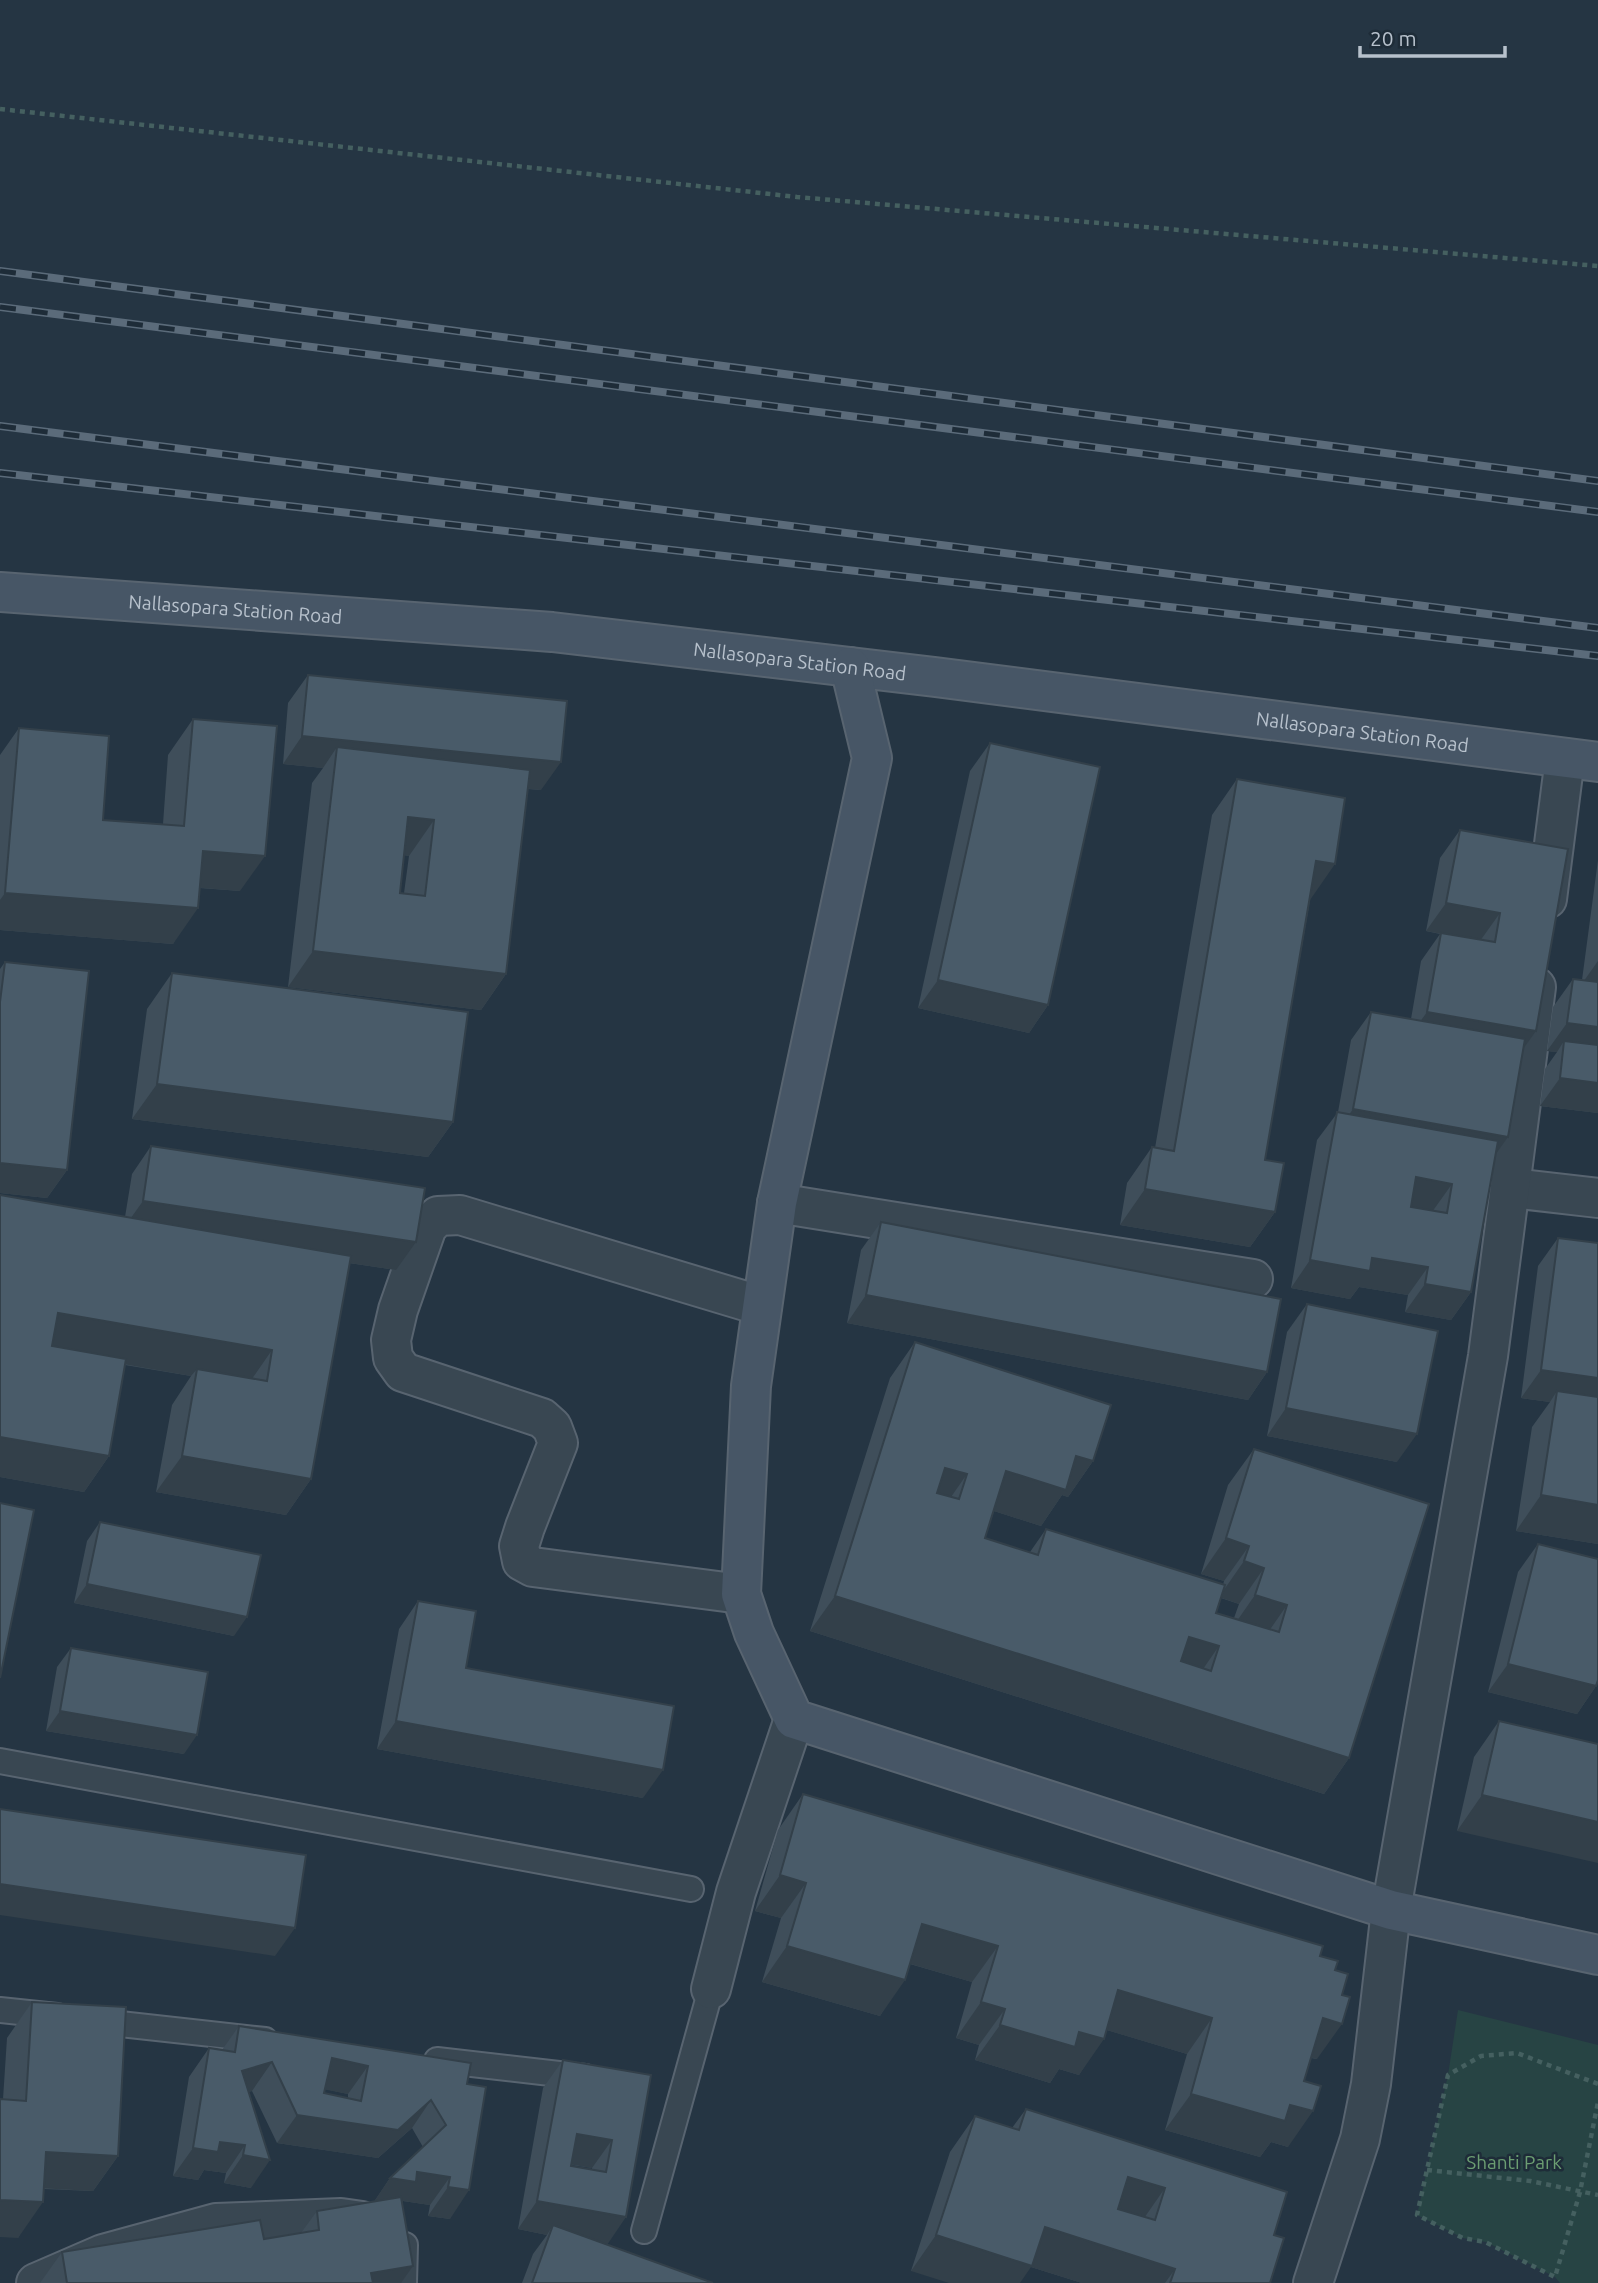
<svg xmlns="http://www.w3.org/2000/svg" width="1598" height="2283" font-family="Ubuntu,sans-serif">
  <rect width="100%" height="100%" fill="#253543"/>
  <!-- green -->
  <path fill="#274444" d="M1458,2010L1598,2045V2283H1560L1555,2277L1486,2242L1463,2238L1417,2215L1448,2075Z"/>
  <g fill="none" stroke-linecap="round" stroke-linejoin="round">
    <defs>
      <g id="lane">
        <path d="M0,1761L691,1889"/>
        <path d="M0,2010L57,2016"/>
        <path d="M93,2021L265,2040"/>
        <path d="M437,2060L585,2077"/>
        <path d="M644,2231L711,1989"/>
        <path d="M404,2283L405,2245"/>
      </g>
      <g id="street">
        <path d="M1547,899L1565,758"/>
        <path d="M1511,1188L1598,1198"/>
        <path d="M777,1203L1253,1279"/>
        <path d="M741,1594L533,1567L522,1561L519,1546L525,1527L558,1443L552,1427L542,1418L403,1372L393,1358L391,1340L398,1310L427,1227L438,1216L460,1215L762,1306"/>
        <path d="M711,1989L736,1892L794,1719"/>
        <path d="M36,2283L103,2254L216,2223L341,2218L362,2221"/>
        <path d="M1313,2283L1360,2139L1371,2084L1391,1910L1488,1356L1536,987"/>
      </g>
      <g id="secondary">
        <path id="s1" d="M0,592L552,632L935,677L1598,762"/>
        <path d="M850,667L872,758L777,1203L751,1386L741,1594L754,1633L794,1719L1391,1910L1598,1955"/>
      </g>
    </defs>
    <!-- lane casing -->
    <use href="#lane" stroke="#586470" stroke-width="28"/>
    <!-- street casing -->
    <use href="#street" stroke="#586470" stroke-width="42"/>
    <!-- secondary casing -->
    <use href="#secondary" stroke="#586470" stroke-width="42"/>
    <!-- path -->
    <g stroke="#456060" stroke-width="4.5" stroke-dasharray="5 5" stroke-linecap="butt">
      <path d="M0,109L797,197L1598,266"/>
      <path d="M1598,2084L1517,2053L1481,2056L1448,2075L1417,2215L1463,2238L1485,2242L1555,2277L1580,2192L1598,2102"/>
      <path d="M1427,2170L1530,2181L1598,2195"/>
    </g>
    <!-- lane -->
    <use href="#lane" stroke="#394752" stroke-width="24"/>
    <!-- street -->
    <use href="#street" stroke="#394752" stroke-width="38"/>
    <!-- secondary -->
    <use href="#secondary" stroke="#475666" stroke-width="38"/>
    <defs>
      <g id="rail">
        <path d="M0,271L1598,481"/>
        <path d="M0,307L1598,512"/>
        <path d="M0,426L1598,628"/>
        <path d="M0,473L1598,656"/>
      </g>
    </defs>
    <!-- rail casing -->
    <use href="#rail" stroke="#5b6b7a" stroke-width="8"/>
    <!-- rail -->
    <use href="#rail" stroke="#1e2c38" stroke-width="5" stroke-dasharray="16" stroke-linecap="butt"/>
  </g>
  <!-- wall -->
  <g fill="#3f4e5a" fill-rule="evenodd">
    <path d="M308,675L541,790L528,789L506,974L481,1010L288,987L312,783L323,768L283,764L288,703ZM404,855L409,856L404,893H400Z"/>
    <path d="M193,719L240,891L200,888L173,944L0,930V755L19,728L103,820L163,824L168,755Z"/>
    <path d="M990,743L1048,1005L1029,1033L918,1008L970,771Z"/>
    <path d="M1237,779L1310,900L1265,1160L1275,1212L1250,1247L1120,1225L1127,1183L1152,1147L1155,1148L1212,815Z"/>
    <path d="M1460,830L1568,849L1523,1049L1496,1154L1471,1292L1451,1320L1405,1312L1408,1295L1359,1287L1350,1299L1291,1288L1317,1140L1338,1112L1351,1040L1371,1012L1411,1019L1421,961L1440,934L1426,931L1440,858Z"/>
    <path d="M1598,860V1113L1540,1106L1545,1069L1557,1052L1547,1051L1553,1007L1573,979L1582,980Z"/>
    <path d="M5,962L67,1170L47,1198L0,1193V969Z"/>
    <path d="M172,973L453,1122L428,1157L132,1119L147,1009Z"/>
    <path d="M151,1146L396,1270L349,1263L311,1479L286,1515L156,1492L172,1405L191,1376L125,1365L109,1456L84,1492L0,1477V1195L125,1217L132,1174Z"/>
    <path d="M881,1222L1267,1372L1248,1400L847,1323L861,1250Z"/>
    <path d="M1558,1238L1598,1243V1544L1516,1531L1532,1427L1550,1402L1521,1398L1538,1266Z"/>
    <path d="M1307,1304L1397,1462L1267,1436L1287,1332Z"/>
    <path d="M915,1342L1093,1461L1068,1497L1062,1495L1041,1526L994,1511L985,1538L1030,1552L1046,1529L1223,1585L1224,1581L1201,1574L1228,1485L1254,1449L1349,1758L1324,1794L810,1631L890,1378ZM1221,1598L1239,1604L1234,1618L1216,1613Z"/>
    <path d="M100,1522L234,1636L74,1603L87,1541Z"/>
    <path d="M1538,1544L1596,1686L1577,1714L1488,1692L1518,1572Z"/>
    <path d="M418,1601L466,1668L643,1798L377,1749L399,1629Z"/>
    <path d="M71,1648L184,1754L46,1731L57,1667Z"/>
    <path d="M1499,1721L1598,1744L1457,1831L1474,1757Z"/>
    <path d="M803,1794L1320,1956L1335,1970L1317,2059L1311,2058L1304,2081L1288,2147L1271,2142L1260,2157L1165,2130L1187,2054L1107,2030L1079,2075L1059,2069L1050,2083L975,2060L979,2045L956,2038L972,1982L910,1964L880,2016L762,1982L781,1918L755,1911L778,1830Z"/>
    <path d="M32,2002L118,2156L93,2191L44,2189L18,2238L3,2099L7,2038Z"/>
    <path d="M239,2026L467,2084L450,2219L428,2216L430,2205L403,2201L402,2202L401,2283H40L62,2252L264,2239L301,2233L317,2211L374,2202L390,2178L423,2147L412,2128L378,2158L277,2143L252,2091L248,2092L251,2188L224,2183L226,2173L204,2170L198,2180L173,2176L189,2077L209,2048L222,2050ZM325,2089L348,2094V2099L324,2093Z"/>
    <path d="M563,2060L651,2075L607,2245L713,2283H522L533,2254L547,2235L518,2229L543,2088ZM571,2165L592,2168V2169L571,2166Z"/>
    <path d="M1026,2109L1274,2235L1270,2283H1082L1031,2267L911,2271L950,2152L975,2116L1012,2128Z"/>
  </g>
  <!-- shaded-wall -->
  <g fill="#33404a">
    <path d="M302,736L561,762L541,790L335,769L337,747L323,768L283,764Z"/>
    <path d="M408,817L434,820L409,856L383,852Z"/>
    <path d="M203,851L265,856L240,891L178,886Z"/>
    <path d="M1316,861L1335,864L1310,900L1290,896Z"/>
    <path d="M5,893L198,908L173,944L0,930V900Z"/>
    <path d="M1446,903L1500,913L1480,941L1426,931Z"/>
    <path d="M313,951L506,974L481,1010L288,987Z"/>
    <path d="M1598,961V987L1581,985Z"/>
    <path d="M938,980L1048,1005L1029,1033L918,1008Z"/>
    <path d="M1427,1012L1536,1031L1516,1059L1407,1040Z"/>
    <path d="M1567,1023L1598,1027V1049L1564,1041L1557,1052L1547,1051Z"/>
    <path d="M1560,1078L1598,1083V1113L1540,1106Z"/>
    <path d="M157,1084L453,1122L428,1157L132,1119Z"/>
    <path d="M1353,1109L1508,1137L1488,1165L1333,1138Z"/>
    <path d="M0,1163L67,1170L47,1198L0,1193Z"/>
    <path d="M1416,1177L1452,1184L1432,1212L1396,1206Z"/>
    <path d="M1145,1189L1275,1212L1250,1247L1120,1225Z"/>
    <path d="M143,1201L416,1242L396,1270L123,1229Z"/>
    <path d="M1372,1258L1428,1267L1408,1295L1359,1287L1350,1299L1291,1288L1310,1260Z"/>
    <path d="M1425,1284L1471,1292L1451,1320L1405,1312Z"/>
    <path d="M866,1295L1267,1372L1248,1400L847,1323Z"/>
    <path d="M58,1313L272,1350L247,1386L197,1369L191,1376L33,1348Z"/>
    <path d="M1541,1370L1598,1378V1408L1557,1391L1550,1402L1521,1398Z"/>
    <path d="M1286,1408L1417,1434L1397,1462L1267,1436Z"/>
    <path d="M0,1437L109,1456L84,1492L0,1477Z"/>
    <path d="M182,1456L311,1479L286,1515L156,1492Z"/>
    <path d="M1076,1456L1093,1461L1068,1497L1062,1495L1041,1526L981,1507L1006,1471Z"/>
    <path d="M945,1468L967,1474L942,1510L920,1504Z"/>
    <path d="M1541,1495L1598,1505V1544L1516,1531Z"/>
    <path d="M1226,1538L1249,1546L1224,1581L1201,1574Z"/>
    <path d="M1244,1561L1264,1568L1239,1604L1219,1597Z"/>
    <path d="M87,1584L247,1617L234,1636L74,1603Z"/>
    <path d="M1255,1595L1287,1605L1262,1641L1230,1631Z"/>
    <path d="M835,1596L1349,1758L1324,1794L810,1631Z"/>
    <path d="M1189,1637L1219,1646L1194,1682L1164,1673Z"/>
    <path d="M1508,1664L1596,1686L1577,1714L1488,1692Z"/>
    <path d="M60,1711L197,1735L184,1754L46,1731Z"/>
    <path d="M396,1721L663,1770L643,1798L377,1749Z"/>
    <path d="M1482,1795L1598,1822V1863L1457,1831Z"/>
    <path d="M780,1875L806,1883L781,1918L755,1911Z"/>
    <path d="M0,1884L295,1928L275,1956L0,1915Z"/>
    <path d="M922,1924L998,1946L972,1982L897,1960Z"/>
    <path d="M787,1946L905,1980L880,2016L762,1982Z"/>
    <path d="M1118,1990L1212,2018L1187,2054L1093,2026Z"/>
    <path d="M981,2002L1005,2009L979,2045L956,2038Z"/>
    <path d="M1323,2018L1342,2024L1317,2059L1297,2054Z"/>
    <path d="M1000,2025L1079,2032L1104,2039L1079,2075L1059,2069L1050,2083L975,2060Z"/>
    <path d="M332,2058L368,2066L348,2094L312,2087Z"/>
    <path d="M272,2062L252,2091L222,2099L242,2071Z"/>
    <path d="M1191,2094L1290,2105L1313,2111L1288,2147L1271,2142L1260,2157L1165,2130Z"/>
    <path d="M431,2100L412,2128L378,2158L277,2143L297,2115Z"/>
    <path d="M577,2134L612,2140L592,2168L557,2162Z"/>
    <path d="M220,2142L245,2145L226,2173L204,2170L198,2180L173,2176L193,2148Z"/>
    <path d="M46,2152L118,2156L93,2191L21,2187Z"/>
    <path d="M243,2155L270,2160L251,2188L224,2183Z"/>
    <path d="M417,2172L450,2177L430,2205L403,2201L396,2210L371,2206L390,2178Z"/>
    <path d="M1128,2177L1165,2188L1140,2224L1103,2213Z"/>
    <path d="M448,2187L469,2190L450,2219L428,2216Z"/>
    <path d="M0,2200L43,2202L18,2238L0,2237Z"/>
    <path d="M537,2201L626,2217L607,2245L553,2225L547,2235L518,2229Z"/>
    <path d="M1045,2227L1175,2269L1165,2283H1082L1031,2267L1020,2283H949L911,2271L936,2235Z"/>
    <path d="M413,2266L401,2283H364L371,2273Z"/>
  </g>
  <!-- building -->
  <g fill="#495b69" stroke="#33404a" stroke-width="2" fill-rule="evenodd">
    <path d="M308,675L567,701L561,762L302,736Z"/>
    <path d="M193,719L277,726L265,856L203,851L198,908L5,893L19,728L109,736L103,820L184,826Z"/>
    <path d="M990,743L1100,767L1048,1005L938,980Z"/>
    <path d="M337,747L530,770L506,974L313,951ZM408,817L434,820L425,896L400,893Z"/>
    <path d="M1237,779L1345,798L1335,864L1316,861L1265,1160L1284,1163L1275,1212L1145,1189L1152,1147L1174,1151Z"/>
    <path d="M1460,830L1568,849L1536,1031L1427,1012L1441,933L1495,942L1500,913L1446,903Z"/>
    <path d="M5,962L89,971L67,1170L0,1163V1002Z"/>
    <path d="M172,973L468,1012L453,1122L157,1084Z"/>
    <path d="M1573,979L1598,982V1027L1567,1023Z"/>
    <path d="M1371,1012L1525,1039L1508,1137L1353,1109Z"/>
    <path d="M1564,1041L1598,1045V1083L1560,1078Z"/>
    <path d="M1337,1112L1498,1141L1471,1292L1425,1284L1428,1267L1372,1258L1370,1271L1310,1260ZM1416,1177L1452,1184L1447,1213L1411,1207Z"/>
    <path d="M151,1146L425,1188L416,1242L143,1201Z"/>
    <path d="M0,1195L351,1256L311,1479L182,1456L197,1369L267,1381L272,1350L58,1313L52,1346L126,1359L109,1456L0,1437Z"/>
    <path d="M881,1222L1281,1299L1267,1372L866,1295Z"/>
    <path d="M1558,1238L1598,1243V1378L1541,1370Z"/>
    <path d="M1307,1304L1438,1331L1417,1434L1286,1408Z"/>
    <path d="M915,1342L1111,1405L1093,1461L1076,1456L1066,1490L1006,1471L985,1538L1038,1555L1046,1529L1225,1585L1216,1613L1279,1632L1287,1605L1255,1595L1264,1568L1244,1561L1249,1546L1226,1538L1254,1449L1429,1504L1349,1758L835,1596ZM945,1468L967,1474L959,1499L937,1493ZM1189,1637L1219,1646L1211,1671L1181,1661Z"/>
    <path d="M1557,1391L1598,1397V1505L1541,1495Z"/>
    <path d="M0,1503L34,1510L0,1678Z"/>
    <path d="M100,1522L261,1555L247,1617L87,1584Z"/>
    <path d="M1538,1544L1598,1559V1680L1596,1686L1508,1664Z"/>
    <path d="M418,1601L476,1611L466,1668L674,1706L663,1770L396,1721Z"/>
    <path d="M71,1648L208,1672L197,1735L60,1711Z"/>
    <path d="M1499,1721L1598,1744V1822L1482,1795Z"/>
    <path d="M803,1794L1323,1946L1320,1956L1338,1961L1335,1970L1348,1974L1342,1995L1350,1997L1342,2024L1323,2018L1304,2081L1321,2086L1313,2111L1290,2105L1285,2121L1191,2094L1212,2018L1118,1990L1104,2039L1079,2032L1075,2047L1000,2025L1005,2009L981,2002L998,1946L922,1924L905,1980L787,1946L806,1883L780,1875Z"/>
    <path d="M0,1809L306,1855L295,1928L0,1884Z"/>
    <path d="M32,2002L126,2007L118,2156L46,2152L43,2202L0,2200V2099L26,2101Z"/>
    <path d="M239,2026L471,2063L467,2084L486,2087L469,2190L448,2187L450,2177L417,2172L416,2182L390,2178L446,2125L431,2100L398,2130L297,2115L272,2062L242,2071L270,2160L243,2155L245,2145L220,2142L218,2152L193,2148L209,2048L235,2052ZM332,2058L368,2066L361,2101L324,2093Z"/>
    <path d="M563,2060L651,2075L626,2217L537,2201ZM577,2134L612,2140L606,2172L571,2166Z"/>
    <path d="M1026,2109L1287,2192L1274,2235L1284,2238L1270,2283H1170L1175,2269L1045,2227L1032,2266L936,2235L975,2116L1019,2130ZM1128,2177L1165,2188L1155,2220L1118,2209Z"/>
    <path d="M401,2197L413,2266L371,2273L373,2283H67L62,2252L260,2220L264,2239L319,2230L317,2211Z"/>
    <path d="M553,2225L713,2283H532Z"/>
  </g>
  <g text-anchor="middle" dominant-baseline="central" stroke-width="5" stroke-linejoin="round" paint-order="stroke">
    <!-- street labels -->
    <g font-size="19" fill="#b7c1cc" stroke="#1e2c38">
      <text stroke="none"><textPath href="#s1" startOffset="236">Nallasopara Station Road</textPath></text>
      <text stroke="none"><textPath href="#s1" startOffset="803">Nallasopara Station Road</textPath></text>
      <text stroke="none"><textPath href="#s1" startOffset="1370">Nallasopara Station Road</textPath></text>
    </g>
    <!-- park labels -->
    <g font-size="19" fill="#6c9e72" stroke="#1e2c38">
      <text x="1514" y="2162">Shanti Park</text>
    </g>
  </g>
  <!-- scale -->
  <path d="M1360 46v10h145v-10" fill="none" stroke="#b7c1cc" stroke-width="3.5"/>
  <text x="1370" y="46" font-size="21" fill="#b7c1cc" stroke="#1e2c38" stroke-width="5" paint-order="stroke">20 m</text>
</svg>
